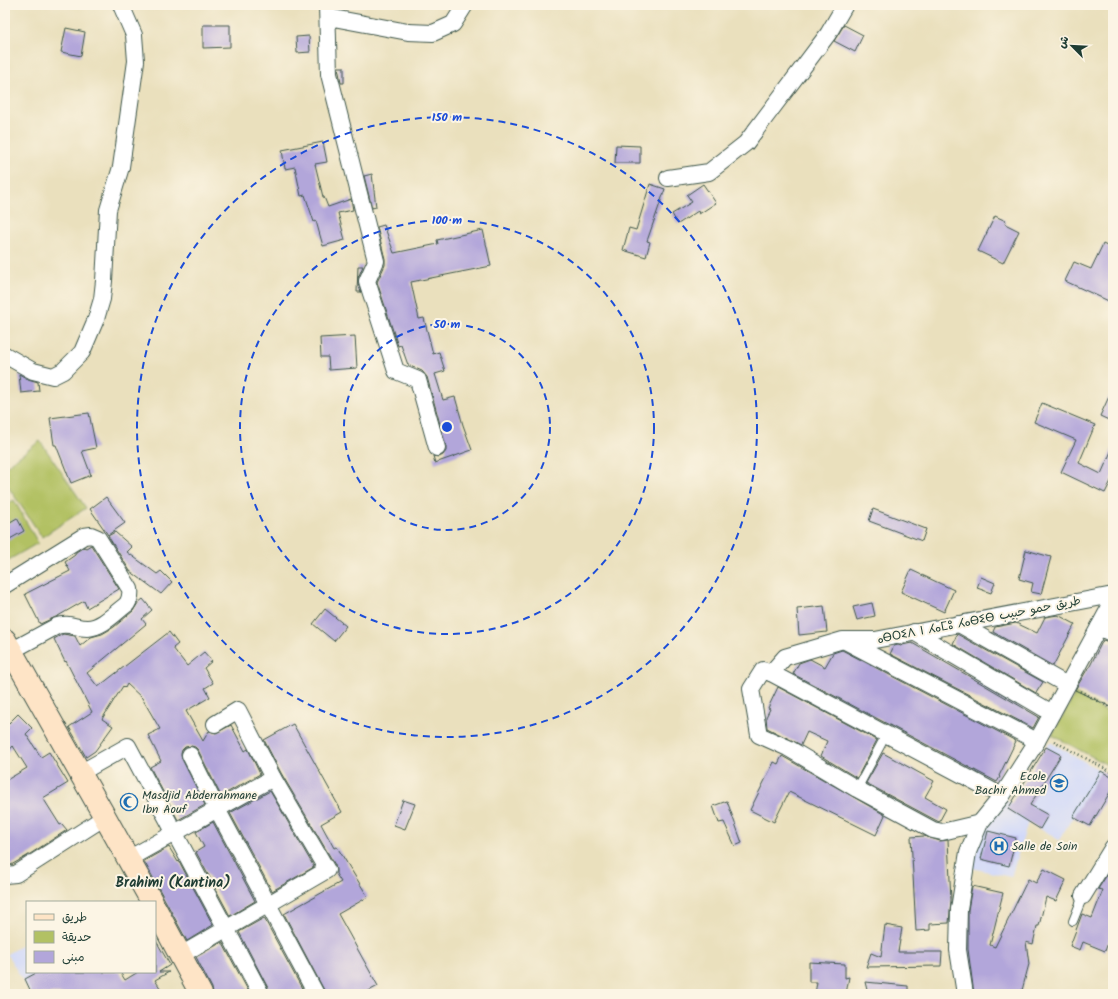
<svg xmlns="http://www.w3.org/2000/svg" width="1118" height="999" font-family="Kalam,'Playpen Sans Arabic','Noto Sans Tifinagh',sans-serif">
  <rect width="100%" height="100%" fill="#fcf5e5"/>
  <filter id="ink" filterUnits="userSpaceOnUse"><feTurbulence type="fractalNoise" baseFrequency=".025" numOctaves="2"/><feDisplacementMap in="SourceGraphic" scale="8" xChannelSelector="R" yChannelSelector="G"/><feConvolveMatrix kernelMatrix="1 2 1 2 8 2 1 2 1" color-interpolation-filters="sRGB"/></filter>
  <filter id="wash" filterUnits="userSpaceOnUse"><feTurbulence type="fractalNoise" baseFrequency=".012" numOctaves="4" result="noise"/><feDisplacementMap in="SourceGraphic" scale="16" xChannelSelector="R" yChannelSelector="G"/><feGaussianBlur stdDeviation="0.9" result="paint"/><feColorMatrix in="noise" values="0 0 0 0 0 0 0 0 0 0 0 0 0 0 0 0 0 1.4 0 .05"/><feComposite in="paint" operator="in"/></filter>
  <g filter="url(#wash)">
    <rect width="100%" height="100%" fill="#eae0bd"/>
    <!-- built -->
    <g fill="#d1d9f9">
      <path d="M1050,742L1101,771L1059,840L1028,822L1011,877L972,868L984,824L1005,800L1012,803Z"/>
      <path d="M27,942V972H85L54,994H31L7,954Z"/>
    </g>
    <!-- green -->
    <g fill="#b2c164" stroke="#687f4c">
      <path d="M40,441L86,508L42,537L5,482V467Z"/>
      <path d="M14,500L38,543L5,562V505Z"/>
      <path d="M1075,694L1113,715V768L1052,735Z"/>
    </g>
    <g id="blocks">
      <!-- building -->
      <g fill="#b2a6da">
        <path d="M203,25H230V47L203,48Z"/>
        <path d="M844,25L863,35L855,52L834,41Z"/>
        <path d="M66,28L85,32L81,56L61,52Z"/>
        <path d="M309,36L310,52L297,53L296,37Z"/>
        <path d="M338,67H344V83H341Z"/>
        <path d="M323,142L327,162L315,164L323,197H324L328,207L351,199L353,210L338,213L345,240L323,246L316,221L314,222L305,195L301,196L295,167L285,169L282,150Z"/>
        <path d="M616,145L640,146V163H615Z"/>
        <path d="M372,174L376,207L372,208L364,176Z"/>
        <path d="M650,184L665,189L647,241L650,242L646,257L623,250L629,228L636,230Z"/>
        <path d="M703,184L716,203L699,214L698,211L678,224L672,214L692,202L687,195Z"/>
        <path d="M995,216L1006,221L1005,224L1019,231L1003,263L978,251Z"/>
        <path d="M384,225L394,253L438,244L437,240L483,230L491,266L411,282L419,319L424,318L433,354L439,352L445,371L435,374L443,400L455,397L463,425L472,450L435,463L433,456L439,457L443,455L446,451V446L427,377L422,371L408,365L401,345L398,346L377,282L385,265V259L377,227Z"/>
        <path d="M1103,244L1113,249V303L1065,281L1074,262L1091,269Z"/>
        <path d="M358,266H363L358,278V284L361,292H357Z"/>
        <path d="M355,336L357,368L329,370L328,357H321L320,338Z"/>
        <path d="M19,374L28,379L38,382L39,391L21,393Z"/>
        <path d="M1113,388V422L1100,416Z"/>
        <path d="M1042,403L1095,425L1079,463L1101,474L1113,447V477L1105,493L1061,472L1076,440L1034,422Z"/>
        <path d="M89,413L96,448L82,451L91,475L71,483L56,445H54L50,418Z"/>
        <path d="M106,497L125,523L108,535L90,509Z"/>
        <path d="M873,509L926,529L922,541L869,521Z"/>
        <path d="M17,518L24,531L8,540L5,535V525Z"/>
        <path d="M115,532L132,547L127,552L157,574L161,571L172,582L161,594L130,571L108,536Z"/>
        <path d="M91,545L119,589L87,608L84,601L58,616L40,624L25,594L70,571L65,562L75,555L76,552L84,547L86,548Z"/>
        <path d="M1026,550L1051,557L1041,594L1031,592L1033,583L1019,579Z"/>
        <path d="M911,570L954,590L944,612L901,592Z"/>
        <path d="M981,577L995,583L991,593L977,588Z"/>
        <path d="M143,599L152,610L142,619L146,624L87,673L98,687L169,632L178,644L173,648L187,666L204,652L212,661L204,668L213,683L205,688L210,697L186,711L203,741L209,731L216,733L231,725L245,751L248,749L260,774L221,796L198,750L195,747L191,746L185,747L182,750L181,754L182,759L205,805L178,820L150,767L161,761L148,735L160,729L142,698L127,684L125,688L123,686L102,719L113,726L95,751L86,757L69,727L92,712L66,661L65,662L54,639L63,634L75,636L80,646L91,637L102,634L114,627L133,611L138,603Z"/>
        <path d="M872,603L875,616L857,620L853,607Z"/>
        <path d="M824,606L827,632L799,635L797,609Z"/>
        <path d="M325,609L346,626L334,641L313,624Z"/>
        <path d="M1058,615L1075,624L1053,666L993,632L995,627L1016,623L1037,633L1045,617Z"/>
        <path d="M957,634L1043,682L1036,693L953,644Z"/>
        <path d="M1103,640L1113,643V708L1075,690L1088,668H1089Z"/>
        <path d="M912,643L1039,717L1033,728L890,654L894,646L898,645L901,646L902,645Z"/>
        <path d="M842,650L1016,741L999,776L1000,777L997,782L793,674L799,663L810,659L825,667L833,653Z"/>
        <path d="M778,687L877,740L857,778L821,756L827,741L807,732L801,745L767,728L766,717L770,709L768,708Z"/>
        <path d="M18,714L32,728L26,734L41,757L49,752L68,783L43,798L60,825L62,824L67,830L27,856L11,865H5V781L27,768L13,746L5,755V727Z"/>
        <path d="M293,724L342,812L321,824L334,848L337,847L368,897L338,914L378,986L363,994H325L324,990L284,914L341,882L336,874V870L335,865L281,773L264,740Z"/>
        <path d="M1046,747L1061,755L1030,805L1048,815L1040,829L1008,809Z"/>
        <path d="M883,753L934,781L925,797L946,809L939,822L866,783Z"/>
        <path d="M782,756L885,815L876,835L789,792L774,822L750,810L774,762L778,764Z"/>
        <path d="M1101,771L1113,778V787L1090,826L1073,817Z"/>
        <path d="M270,791L314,867L272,891L230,813Z"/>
        <path d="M403,800L415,804L405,829L394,825Z"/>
        <path d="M727,801L742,843L735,846L724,822L719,823L713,806Z"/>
        <path d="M213,822L255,901L230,916L196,852L204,847L196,832Z"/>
        <path d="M988,831L1016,838L1009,866L981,859Z"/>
        <path d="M924,836L940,841L948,840L951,900L949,923L930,924V930L916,931L911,837Z"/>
        <path d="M169,847L178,862L179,861L213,925L187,941L144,861Z"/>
        <path d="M1112,867L1113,929L1105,951L1083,942L1080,950L1070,946L1082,914L1092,918L1103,890L1098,889Z"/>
        <path d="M1044,869L1066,880L1056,901L1046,897L1039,926H1037L1033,944L1026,942L1029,964L1021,994H974L968,949V910L972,886L1003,893L990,945L995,947L1028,879L1036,883Z"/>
        <path d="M264,918L305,994H270L269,990L239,932Z"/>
        <path d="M885,925L902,928L898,952H942L941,966L866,967L871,953L881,957Z"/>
        <path d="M155,939L170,965L159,972H169L155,980L164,994H32L25,979L38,972H120L125,980L138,972H155Z"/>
        <path d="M222,942L250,994H213L212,988L196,957Z"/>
        <path d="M809,962L845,964V978L849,977L846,994H815L817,982H809Z"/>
        <path d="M865,982L908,986V994H868Z"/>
      </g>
    </g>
  </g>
  <g filter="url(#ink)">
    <use href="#blocks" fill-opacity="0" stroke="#3d5549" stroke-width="1"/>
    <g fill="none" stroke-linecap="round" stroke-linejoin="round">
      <defs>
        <g id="lane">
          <path d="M857,789L886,735"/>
          <path d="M1073,921L1083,896"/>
        </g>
        <g id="street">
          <path d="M327,5L329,74L376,261L367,281L396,371L418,380L437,448"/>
          <path d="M328,17L408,32L433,33L453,24L465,5"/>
          <path d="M668,178L709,172L746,143L828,34L845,5"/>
          <path d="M5,355L33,371L53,376L63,371L82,352L96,319L102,299L104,281L108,210L121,167L136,61L134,35L121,5"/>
          <path d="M5,585L84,536L91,535L98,538L130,589C131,595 130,599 127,604C116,612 102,628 87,628C75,628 69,622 57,626L11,651"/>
          <path d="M959,624L1067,685"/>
          <path d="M1099,627L1113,634"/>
          <path d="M914,632L1052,713"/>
          <path d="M845,641L1037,741"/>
          <path d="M771,673L1002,796"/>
          <path d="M190,755L217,809L316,994"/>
          <path d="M80,773L128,746L261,994"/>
          <path d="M980,823L942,832L933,830L857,789L788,748L759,735L751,689L763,670L771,673L785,657L843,640H875L1113,595"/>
          <path d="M128,859L273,778"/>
          <path d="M5,875L16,874L105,817"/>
          <path d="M1083,896L1113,847"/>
          <path d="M181,955L327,870L273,778L238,710L215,724"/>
          <path d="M965,994L958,950L959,909L968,852L980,823L1002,796L1037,741L1113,601"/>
        </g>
        <g id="secondary">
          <path d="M5,640L105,817L152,902"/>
          <path d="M155,908L201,994"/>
        </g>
      </defs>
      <!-- lane casing -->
      <use href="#lane" stroke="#3d5549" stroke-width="10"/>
      <!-- street casing -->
      <use href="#street" stroke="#3d5549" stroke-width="18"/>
      <!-- secondary casing -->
      <use href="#secondary" stroke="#3d5549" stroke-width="24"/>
      <!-- path -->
      <g stroke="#3d5549" stroke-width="2.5" stroke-dasharray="1 3" stroke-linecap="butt">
        <path d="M1080,691L1113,709"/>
        <path d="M1054,741L1113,773"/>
      </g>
      <!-- lane -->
      <use href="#lane" stroke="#fff" stroke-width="8"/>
      <!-- street -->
      <use href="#street" stroke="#fff" stroke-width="16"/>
      <!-- secondary -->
      <use href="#secondary" stroke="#fee4c6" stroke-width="22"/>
    </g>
  </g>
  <!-- distance rings -->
  <g fill="none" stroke="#1d4ed8" stroke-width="2" stroke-dasharray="7 5">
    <circle cx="447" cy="427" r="103"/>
    <circle cx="447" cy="427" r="207"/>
    <circle cx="447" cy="427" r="310"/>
  </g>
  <!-- icons -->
  <defs>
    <symbol id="school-ring" viewBox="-11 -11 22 22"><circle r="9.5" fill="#fcf5e5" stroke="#1f6fb2" stroke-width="1.5"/><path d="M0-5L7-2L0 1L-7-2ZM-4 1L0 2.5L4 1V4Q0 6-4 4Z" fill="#1f6fb2"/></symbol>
    <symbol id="mosque-ring" viewBox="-11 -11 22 22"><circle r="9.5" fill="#fcf5e5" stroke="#1f6fb2" stroke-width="1.5"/><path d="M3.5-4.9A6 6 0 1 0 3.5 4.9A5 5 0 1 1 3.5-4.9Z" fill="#1f6fb2"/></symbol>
    <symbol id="hospital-ring" viewBox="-11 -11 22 22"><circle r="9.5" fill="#fcf5e5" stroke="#1f6fb2" stroke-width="1.5"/><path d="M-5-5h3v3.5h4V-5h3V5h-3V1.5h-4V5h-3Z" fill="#1f6fb2"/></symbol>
  </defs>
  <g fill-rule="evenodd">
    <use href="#school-ring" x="1049" y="773" width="20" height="20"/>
    <use href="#mosque-ring" x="119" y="792" width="20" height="20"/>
    <use href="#hospital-ring" x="989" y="836" width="20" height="20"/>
  </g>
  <g text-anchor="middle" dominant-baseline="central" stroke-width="4" stroke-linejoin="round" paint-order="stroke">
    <!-- street labels -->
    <g font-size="12" fill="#1f3d34" stroke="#fcf5e5">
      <text transform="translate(979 620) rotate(-11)">ⴰⴱⵔⵉⴷ ⵏ ⵃⴰⵎⵓ ⵃⴰⴱⵉⴱ طريق حمو حبيب</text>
    </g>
    <!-- poi labels -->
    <g font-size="12" fill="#1f3d34" stroke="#fcf5e5" text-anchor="start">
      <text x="1046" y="776" text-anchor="end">Ecole<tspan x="1046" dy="14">Bachir Ahmed</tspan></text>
      <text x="142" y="795">Masdjid Abderrahmane<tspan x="142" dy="14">Ibn Aouf</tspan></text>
      <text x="1012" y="846">Salle de Soin</text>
    </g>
    <!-- quarter labels -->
    <g font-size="14" font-weight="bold" fill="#1f3d34" stroke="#fcf5e5">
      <text x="173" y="883">Brahimi (Kantina)</text>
    </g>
  </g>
  <circle cx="447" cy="427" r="6" fill="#1d4ed8" stroke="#fcf5e5" stroke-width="2"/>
  <g font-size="12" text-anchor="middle" font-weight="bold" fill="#1d4ed8" stroke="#fcf5e5" stroke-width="4" stroke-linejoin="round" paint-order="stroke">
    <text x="447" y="121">150 m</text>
    <text x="447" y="224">100 m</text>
    <text x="447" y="328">50 m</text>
  </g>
  <!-- margin -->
  <rect width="1118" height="999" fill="none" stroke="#fcf5e5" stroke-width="20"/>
  <!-- legend -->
  <rect x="26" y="901" width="130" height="72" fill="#fcf5e5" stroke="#a4ab9e"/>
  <rect x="34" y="914" width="20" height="6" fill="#fee4c6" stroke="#a4ab9e"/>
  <text x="62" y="921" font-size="12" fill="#1f3d34">طريق</text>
  <rect x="34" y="931" width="20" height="12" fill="#b2c164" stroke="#a4ab9e"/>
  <text x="62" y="941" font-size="12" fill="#1f3d34">حديقة</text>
  <rect x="34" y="951" width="20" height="12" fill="#b2a6da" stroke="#a4ab9e"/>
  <text x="62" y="961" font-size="12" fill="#1f3d34">مبنى</text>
  <!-- north arrow -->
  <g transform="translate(1072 46) rotate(294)" stroke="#fcf5e5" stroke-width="3" paint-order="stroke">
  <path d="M0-3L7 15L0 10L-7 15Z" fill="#1f3d34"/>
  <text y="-6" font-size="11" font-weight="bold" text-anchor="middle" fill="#1f3d34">ش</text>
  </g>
</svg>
